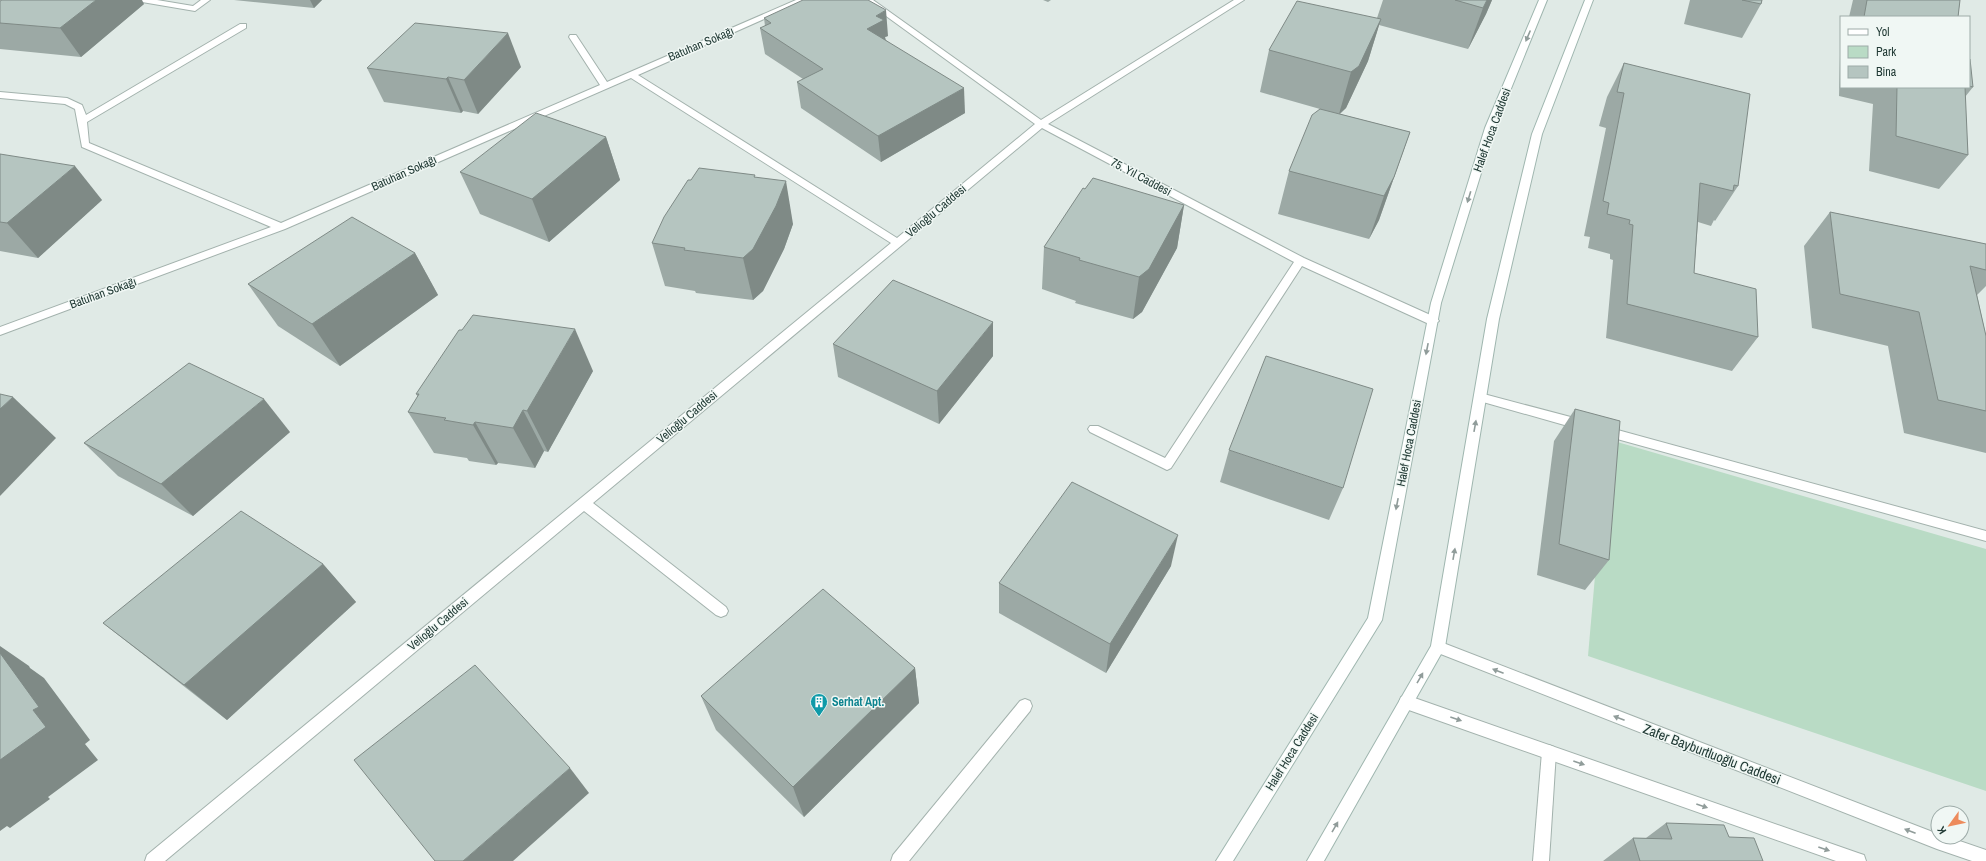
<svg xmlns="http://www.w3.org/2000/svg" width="1986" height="861" font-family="'Archivo Narrow',sans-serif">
  <rect width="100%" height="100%" fill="#e0eae6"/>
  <!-- green -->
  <path fill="#b9dbc5" d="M1607,439L1986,549V791L1588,656Z"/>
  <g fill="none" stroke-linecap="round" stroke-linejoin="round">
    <defs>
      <path id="service" d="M138,0H157L193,6L201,0H210L195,11L142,2Z"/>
      <g id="minor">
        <path d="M796,0H807L638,75L897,238L1035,124L864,0H873L1041,120L1234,0H1244L1048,124L1304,258L1437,318L1439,321L1433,325L1429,324L1302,266L1171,468L1167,470L1163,468L1090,432L1088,429L1090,426H1098L1165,458L1294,262L1042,128L593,503L726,607L728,611L726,615L721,617L716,615L584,511L165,861H145L147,855L891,243L631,78L285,229L0,335V327L271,227L82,147L75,109L65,104L0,98V92L67,98L82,105L86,115L240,24H246V28L87,122L89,143L281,223L600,85L569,37L570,35H576L607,82Z"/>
        <path d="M1480,393L1582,420L1586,422L1588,425L1586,428L1582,430L1476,400L1474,397L1476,394Z"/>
        <path d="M1603,426L1986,531V541L1599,434L1597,431L1599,428Z"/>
        <path d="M1025,699L1030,701L1032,706L1030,711L909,861H891L893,855L1020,701Z"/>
        <path d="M1549,745L1554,747L1556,752L1549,861H1533L1542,752L1544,747Z"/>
      </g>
      <g id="tertiary">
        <path d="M1438,641L1938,834V837H1948L1986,850V861H1972L1937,849L1433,651L1431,647L1433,643Z"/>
        <path d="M1406,695L1858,853L1864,855L1866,861H1836L1406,709L1401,707L1399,702L1401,697Z"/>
      </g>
      <g id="secondary">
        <path d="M1539,0H1547L1495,128L1441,303L1382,620L1233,861H1216L1368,618L1431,303L1485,128Z"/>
        <path d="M1585,0H1593L1542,134L1499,319L1445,647L1324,861H1307L1431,646L1487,319L1532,134Z"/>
      </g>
    </defs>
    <!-- service casing -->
    <use href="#service" stroke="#a3b2ad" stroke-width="2"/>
    <!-- minor casing -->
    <use href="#minor" stroke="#a3b2ad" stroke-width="2"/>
    <!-- tertiary casing -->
    <use href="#tertiary" stroke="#a3b2ad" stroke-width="2"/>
    <!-- secondary casing -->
    <use href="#secondary" stroke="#9fb6af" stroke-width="2"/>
    <!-- service -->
    <use href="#service" fill="#fff" fill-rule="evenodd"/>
    <!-- minor -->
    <use href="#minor" fill="#fff" fill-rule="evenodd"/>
    <!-- tertiary -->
    <use href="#tertiary" fill="#fff" fill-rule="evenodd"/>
    <!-- secondary -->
    <use href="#secondary" fill="#fff" fill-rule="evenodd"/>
  </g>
  <!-- wall -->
  <g fill="#9ca9a5">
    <path d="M234,0H322L314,8Z"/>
    <path d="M1043,0H1051L1048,2Z"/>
    <path d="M1383,0H1492L1486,14L1468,49L1379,25L1368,61L1346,108L1340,114L1410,132L1379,220L1369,239L1278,214L1289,171L1320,109L1260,92L1269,50L1377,18Z"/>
    <path d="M1690,0H1762L1761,4L1742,38L1684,24Z"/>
    <path d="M1853,0H1960L1958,17H1849Z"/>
    <path d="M0,1L144,4L81,57L0,49Z"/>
    <path d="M764,18L888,36L885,37L886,40L965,113L881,162L801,108L797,82L803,79L765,54L760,28L765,26Z"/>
    <path d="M1841,52V87H1969V59L1973,87L1965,97L1968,155L1939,189L1869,171L1873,104L1839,96L1840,56Z"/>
    <path d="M1624,63L1738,186L1715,221L1714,220L1711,226L1698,222L1694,273L1758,337L1732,371L1606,338L1613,260L1610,259V254L1588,248L1590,237L1584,236L1606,128L1599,126L1607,97Z"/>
    <path d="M521,67L478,114L463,111L461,113L384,102L367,68Z"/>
    <path d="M606,137L620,180L549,242L480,214L460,172Z"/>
    <path d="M0,154L102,200L38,258L0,251Z"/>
    <path d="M755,177L793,224L784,249L763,291L753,300L696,293L695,291L665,286L652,243L691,180Z"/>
    <path d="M1085,189L1184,205L1177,248L1142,312L1133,319L1075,303L1076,301L1042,289L1044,247Z"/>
    <path d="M1830,212L1986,244V286L1977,295L1986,336V453L1904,433L1888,346L1812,328L1804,246Z"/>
    <path d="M415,253L438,295L340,366L278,326L248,284Z"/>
    <path d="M833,344L993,356L939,424L838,377Z"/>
    <path d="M593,371L548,452L544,451L535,468L498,463L496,465L469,461L467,458L434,453L408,412L418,397L416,394Z"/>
    <path d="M1575,409L1609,560L1585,590L1537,575L1554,441Z"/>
    <path d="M290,432L193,516L118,476L84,443Z"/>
    <path d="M1229,450L1343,488L1329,520L1220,482Z"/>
    <path d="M323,564L356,602L227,720L103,623Z"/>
    <path d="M1171,566L1106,673L999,613V583Z"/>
    <path d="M915,668L919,703L804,817L716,730L701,696Z"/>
    <path d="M1666,823L1729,837L1763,861H1603L1633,838H1646Z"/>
  </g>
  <!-- shaded-wall -->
  <g fill="#7f8a86">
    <path d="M96,0H142L144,4L81,57L60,28Z"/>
    <path d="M310,0H322L314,8Z"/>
    <path d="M1487,0H1492L1486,14L1468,49L1483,8Z"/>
    <path d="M886,10L888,36L885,37L886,46L867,29L876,16Z"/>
    <path d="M1381,19L1368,61L1346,108L1339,114L1351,72Z"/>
    <path d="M508,33L521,67L478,114L464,80Z"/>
    <path d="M448,77L463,111L461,113L446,79Z"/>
    <path d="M964,88L965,113L881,162L878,136Z"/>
    <path d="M1410,132L1379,220L1369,239L1384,196Z"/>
    <path d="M606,137L620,180L549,242L532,199Z"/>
    <path d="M75,166L102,200L38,258L7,223Z"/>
    <path d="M786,181L793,224L784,249L763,291L753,300L743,258Z"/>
    <path d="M1184,205L1177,248L1142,312L1133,319L1139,277Z"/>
    <path d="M415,253L438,295L340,366L312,324Z"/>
    <path d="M993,322V356L939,424L937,391Z"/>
    <path d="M575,329L593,371L548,452L527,411Z"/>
    <path d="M13,397L56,438L0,496V409Z"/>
    <path d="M264,399L290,432L193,516L161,484Z"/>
    <path d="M523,410L544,451L535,468L513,428Z"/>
    <path d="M475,422L498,463L496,465L473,425Z"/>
    <path d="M1178,535L1171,566L1106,673L1110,644Z"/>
    <path d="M323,564L356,602L227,720L184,685Z"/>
    <path d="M0,646L29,666L30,668L44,678L90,740L85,744L98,760L48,797L50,799L10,828L7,826L0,831V760L33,710L0,654Z"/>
    <path d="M915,668L919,703L804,817L793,787Z"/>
    <path d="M570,768L589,793L513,861H463Z"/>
  </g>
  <!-- building -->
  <g fill="#b5c5c0" stroke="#7f8a86">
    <path d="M2,0H96L60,28L0,23V1Z"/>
    <path d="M803,0H868L886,10L876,16L884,20L867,29L964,88L878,136L797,82L823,69L760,28L771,23L764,18Z"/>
    <path d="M1455,0H1487L1483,8Z"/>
    <path d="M1742,0H1762L1761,4Z"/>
    <path d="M1867,0H1960L1958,17H1864Z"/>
    <path d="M1297,1L1381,19L1359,66L1351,72L1269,50Z"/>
    <path d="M415,23L508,33L464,80L448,77L446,79L367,68Z"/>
    <path d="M1969,59H1970L1973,87L1969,86Z"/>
    <path d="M1624,63L1750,94L1738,186L1734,185L1733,191L1700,183L1694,273L1756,289L1758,337L1627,304L1633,225L1629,224L1630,220L1607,214L1609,203L1603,201L1624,93L1617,92Z"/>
    <path d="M1897,87H1965L1968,155L1896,136Z"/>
    <path d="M1320,109L1410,132L1394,177L1384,196L1289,171L1312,115Z"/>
    <path d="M536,113L606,137L532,199L460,172Z"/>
    <path d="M0,154L75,166L7,223L0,222Z"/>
    <path d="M699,168L755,175L754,177L786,181L776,206L753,249L743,258L684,250L685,248L652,243L664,217L688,180H691Z"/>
    <path d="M1093,178L1184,205L1149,269L1139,277L1079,260L1080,258L1044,247L1083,188L1085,189Z"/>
    <path d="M1830,212L1986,244V270L1970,266L1986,336V411L1938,400L1919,312L1840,294Z"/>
    <path d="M352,217L415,253L312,324L248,284Z"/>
    <path d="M893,280L993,322L937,391L833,344Z"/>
    <path d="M473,315L575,329L527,411L523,410L513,428L475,422L473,425L444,420L446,418L408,412L419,394H416L459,330H462Z"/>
    <path d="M1266,356L1373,389L1343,488L1229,450Z"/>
    <path d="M189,363L264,399L161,484L84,443Z"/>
    <path d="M0,394L13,397L0,409Z"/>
    <path d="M1575,409L1620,421L1609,560L1559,544Z"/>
    <path d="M1072,482L1178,535L1110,644L999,583Z"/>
    <path d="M241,511L323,564L184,685L103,623Z"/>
    <path d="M823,589L915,668L793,787L701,696Z"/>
    <path d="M0,653L39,707L33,710L46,727L0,760Z"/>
    <path d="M475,665L570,768L463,861H435L354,760Z"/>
    <path d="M1666,823L1724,825L1729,837L1754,838L1763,861H1640L1633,838L1672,839Z"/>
  </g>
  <!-- one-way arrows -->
  <defs><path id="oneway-solid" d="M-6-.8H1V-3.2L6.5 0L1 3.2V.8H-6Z"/></defs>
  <g fill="#909c9a">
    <use href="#oneway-solid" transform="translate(1528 36) rotate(113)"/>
    <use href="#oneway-solid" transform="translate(1469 197) rotate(107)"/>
    <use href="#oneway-solid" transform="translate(1427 349) rotate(101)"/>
    <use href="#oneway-solid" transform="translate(1475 426) rotate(-80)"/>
    <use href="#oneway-solid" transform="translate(1397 504) rotate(101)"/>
    <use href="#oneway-solid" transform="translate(1454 554) rotate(-80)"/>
    <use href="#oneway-solid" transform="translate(1498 671) rotate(-159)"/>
    <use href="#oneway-solid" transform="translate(1420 678) rotate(-60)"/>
    <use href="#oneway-solid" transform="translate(1619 718) rotate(-159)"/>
    <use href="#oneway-solid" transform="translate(1456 719) rotate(19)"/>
    <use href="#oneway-solid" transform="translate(1579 763) rotate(19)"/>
    <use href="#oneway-solid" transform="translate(1702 806) rotate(19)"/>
    <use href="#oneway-solid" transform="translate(1335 827) rotate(-60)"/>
    <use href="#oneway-solid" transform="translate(1910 831) rotate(-159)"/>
    <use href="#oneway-solid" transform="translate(1824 849) rotate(19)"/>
  </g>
  <!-- icons -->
  <defs>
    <symbol id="building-pin" viewBox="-11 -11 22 30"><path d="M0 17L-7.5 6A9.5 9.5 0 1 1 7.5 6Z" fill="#0f9aa8" stroke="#f0f7f4"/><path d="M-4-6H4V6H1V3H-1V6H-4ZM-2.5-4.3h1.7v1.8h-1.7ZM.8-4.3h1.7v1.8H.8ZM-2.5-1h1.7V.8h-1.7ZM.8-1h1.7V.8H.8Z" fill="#fff"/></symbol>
  </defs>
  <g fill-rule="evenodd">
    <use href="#building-pin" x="809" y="692" width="20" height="27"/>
  </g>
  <g text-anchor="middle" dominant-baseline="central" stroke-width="3" stroke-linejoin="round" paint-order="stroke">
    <!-- street labels -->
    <g font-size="12" fill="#213a35" stroke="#f0f7f4">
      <text transform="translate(701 44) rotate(-23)">Batuhan Sokağı</text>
      <text transform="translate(1492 130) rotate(-70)">Halef Hoca Caddesi</text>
      <text transform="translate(404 173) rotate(-24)">Batuhan Sokağı</text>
      <text transform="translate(1141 177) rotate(28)">75. Yıl Caddesi</text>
      <text transform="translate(936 211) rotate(-40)">Velioğlu Caddesi</text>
      <text transform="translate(103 293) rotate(-20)">Batuhan Sokağı</text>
      <text transform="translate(687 417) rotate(-40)">Velioğlu Caddesi</text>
      <text transform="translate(1409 443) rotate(-79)">Halef Hoca Caddesi</text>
      <text transform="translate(438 624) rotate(-40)">Velioğlu Caddesi</text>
      <text transform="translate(1292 752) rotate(-58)">Halef Hoca Caddesi</text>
    </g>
    <!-- culture labels -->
    <g font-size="12" font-weight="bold" fill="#0d838f" stroke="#f0f7f4" text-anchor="start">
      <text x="832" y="702">Serhat Apt.</text>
    </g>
    <!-- near-street labels -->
    <g font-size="14" fill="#213a35" stroke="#f0f7f4">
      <text transform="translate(1712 754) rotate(21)">Zafer Bayburtluoğlu Caddesi</text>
    </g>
  </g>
  <!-- legend -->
  <rect x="1840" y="16" width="130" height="72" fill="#f0f7f4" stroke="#9daba8"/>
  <rect x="1848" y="29" width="20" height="6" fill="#ffffff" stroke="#9daba8"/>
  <text x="1876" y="36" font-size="12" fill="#213a35">Yol</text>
  <rect x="1848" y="46" width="20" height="12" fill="#b9dbc5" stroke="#9daba8"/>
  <text x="1876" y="56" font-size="12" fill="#213a35">Park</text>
  <rect x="1848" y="66" width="20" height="12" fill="#b5c5c0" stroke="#9daba8"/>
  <text x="1876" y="76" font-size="12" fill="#213a35">Bina</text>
  <!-- north arrow -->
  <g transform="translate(1950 825) rotate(237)"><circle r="19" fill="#f0f7f4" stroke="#9daba8"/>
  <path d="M0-3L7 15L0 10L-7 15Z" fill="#ed8b5c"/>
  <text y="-6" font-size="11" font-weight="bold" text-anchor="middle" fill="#213a35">K</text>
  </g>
</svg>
